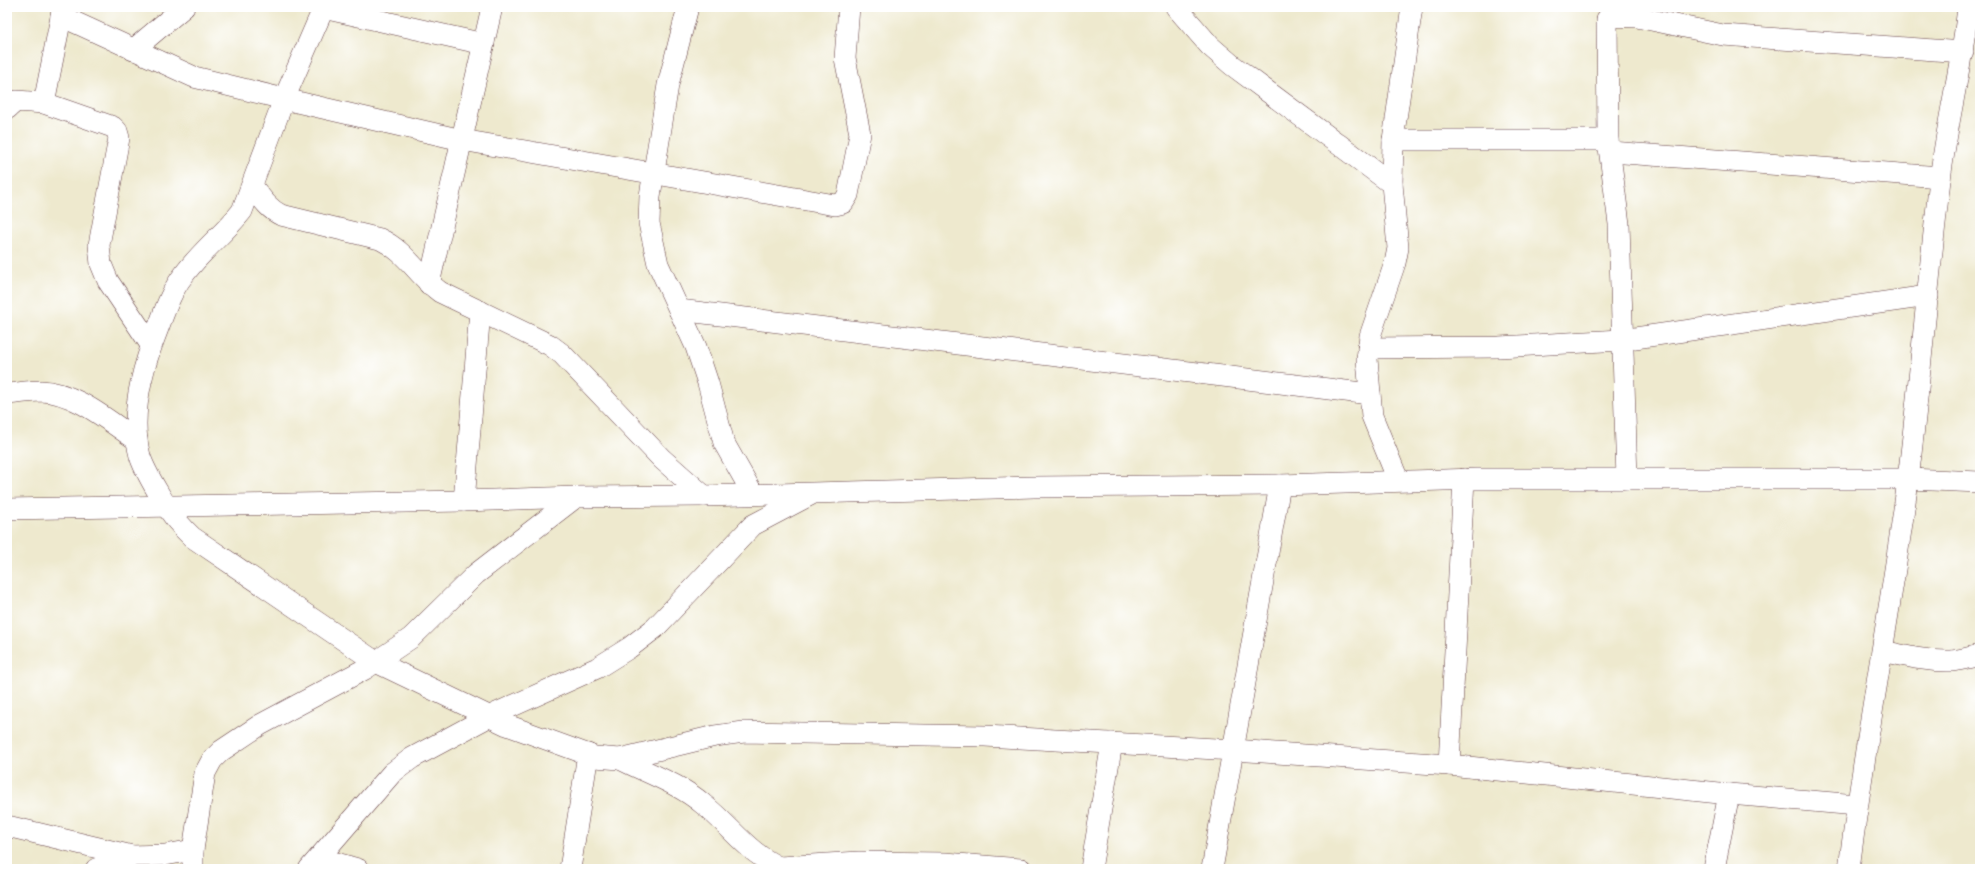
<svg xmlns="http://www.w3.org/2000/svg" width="1987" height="876" font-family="Dekko,sans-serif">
  <rect width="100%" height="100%" fill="#fff"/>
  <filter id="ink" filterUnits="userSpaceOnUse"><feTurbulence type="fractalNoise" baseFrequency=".025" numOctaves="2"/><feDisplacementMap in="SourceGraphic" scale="8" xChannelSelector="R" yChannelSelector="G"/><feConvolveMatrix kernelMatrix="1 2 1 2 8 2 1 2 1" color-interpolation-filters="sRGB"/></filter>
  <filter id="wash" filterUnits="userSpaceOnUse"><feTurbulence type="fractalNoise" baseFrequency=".012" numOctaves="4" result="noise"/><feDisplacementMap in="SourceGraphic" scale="16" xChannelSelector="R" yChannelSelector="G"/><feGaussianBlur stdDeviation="0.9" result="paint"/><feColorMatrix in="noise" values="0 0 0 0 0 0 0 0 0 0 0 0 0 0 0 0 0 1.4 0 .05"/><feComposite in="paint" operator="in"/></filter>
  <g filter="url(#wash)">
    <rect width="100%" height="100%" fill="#eee9ce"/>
  </g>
  <g filter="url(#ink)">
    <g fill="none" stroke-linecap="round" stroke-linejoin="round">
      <defs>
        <g id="minor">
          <path d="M324,7L284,99L242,211C224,234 200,252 183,276C171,291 164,313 157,331C142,369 129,415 140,456C144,469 152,482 159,494C168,510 178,524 192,537L376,662L507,725L595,757L620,759L715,736L744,732L985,736L1234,750L1449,765L1729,794L1857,805"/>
          <path d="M688,7L668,85L650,196L649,223L658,264L696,347L708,383L724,443L753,494"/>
          <path d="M1176,7L1210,46L1232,65L1392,184"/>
          <path d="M323,8L484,44"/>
          <path d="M61,16L194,77L284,99L462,140L835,205L843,203L848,195L860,134L845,58L849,7"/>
          <path d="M133,50L184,7"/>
          <path d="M44,103L63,7"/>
          <path d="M7,109L16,101L44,103L113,127L117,131L119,138L99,245L101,264L108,281L151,345"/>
          <path d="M1393,140H1608"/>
          <path d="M1611,152L1940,177"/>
          <path d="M252,186C261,197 268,209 281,215L380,239C406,251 418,276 440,292L550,345L562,354L662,459L704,496"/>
          <path d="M429,284L492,7"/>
          <path d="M679,310L1370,394"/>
          <path d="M1368,348L1499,347L1621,340L1928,296"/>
          <path d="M7,394C18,393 30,391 41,391C76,392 109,422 137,440"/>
          <path d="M1627,479L1619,224L1608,140L1607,19L1610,16L1637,17L1723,35L1963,52"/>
          <path d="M1398,480L1372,416L1367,359L1370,336L1395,263L1398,248L1392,184L1393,140L1412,7"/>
          <path d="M464,501L480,311"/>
          <path d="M7,509L464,501L576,497L704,496L1034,487L1280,485L1476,479H1908L1980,482"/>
          <path d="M1883,651C1906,656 1929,662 1952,661C1961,660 1971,657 1980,655"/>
          <path d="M620,759C647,773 680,784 703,804C732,827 748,854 783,869"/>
          <path d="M1449,765L1464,479"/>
          <path d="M7,826L132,856L165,855L193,850"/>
          <path d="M319,858L358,869"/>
          <path d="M780,867L859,862L945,863L1021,869"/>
          <path d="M96,869L132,856"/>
          <path d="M193,869V850L205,773L212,760L221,751L260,725L365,669L411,638L476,574L576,497"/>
          <path d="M309,869L392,773L412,758L488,717L597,668L629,648L655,628L753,525L810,495"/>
          <path d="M570,869L588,754"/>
          <path d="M1091,869L1112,743"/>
          <path d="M1212,869L1280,485"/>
          <path d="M1714,869L1729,794"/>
          <path d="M1849,869C1865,739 1891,610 1908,480C1920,380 1928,279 1940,180C1947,122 1962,65 1968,7"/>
        </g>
      </defs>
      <!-- minor casing -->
      <use href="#minor" stroke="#633d43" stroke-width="22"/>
      <!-- minor -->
      <use href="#minor" stroke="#fff" stroke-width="21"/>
    </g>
  </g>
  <!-- margin -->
  <rect width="1987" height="876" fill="none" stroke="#fff" stroke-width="24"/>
</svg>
